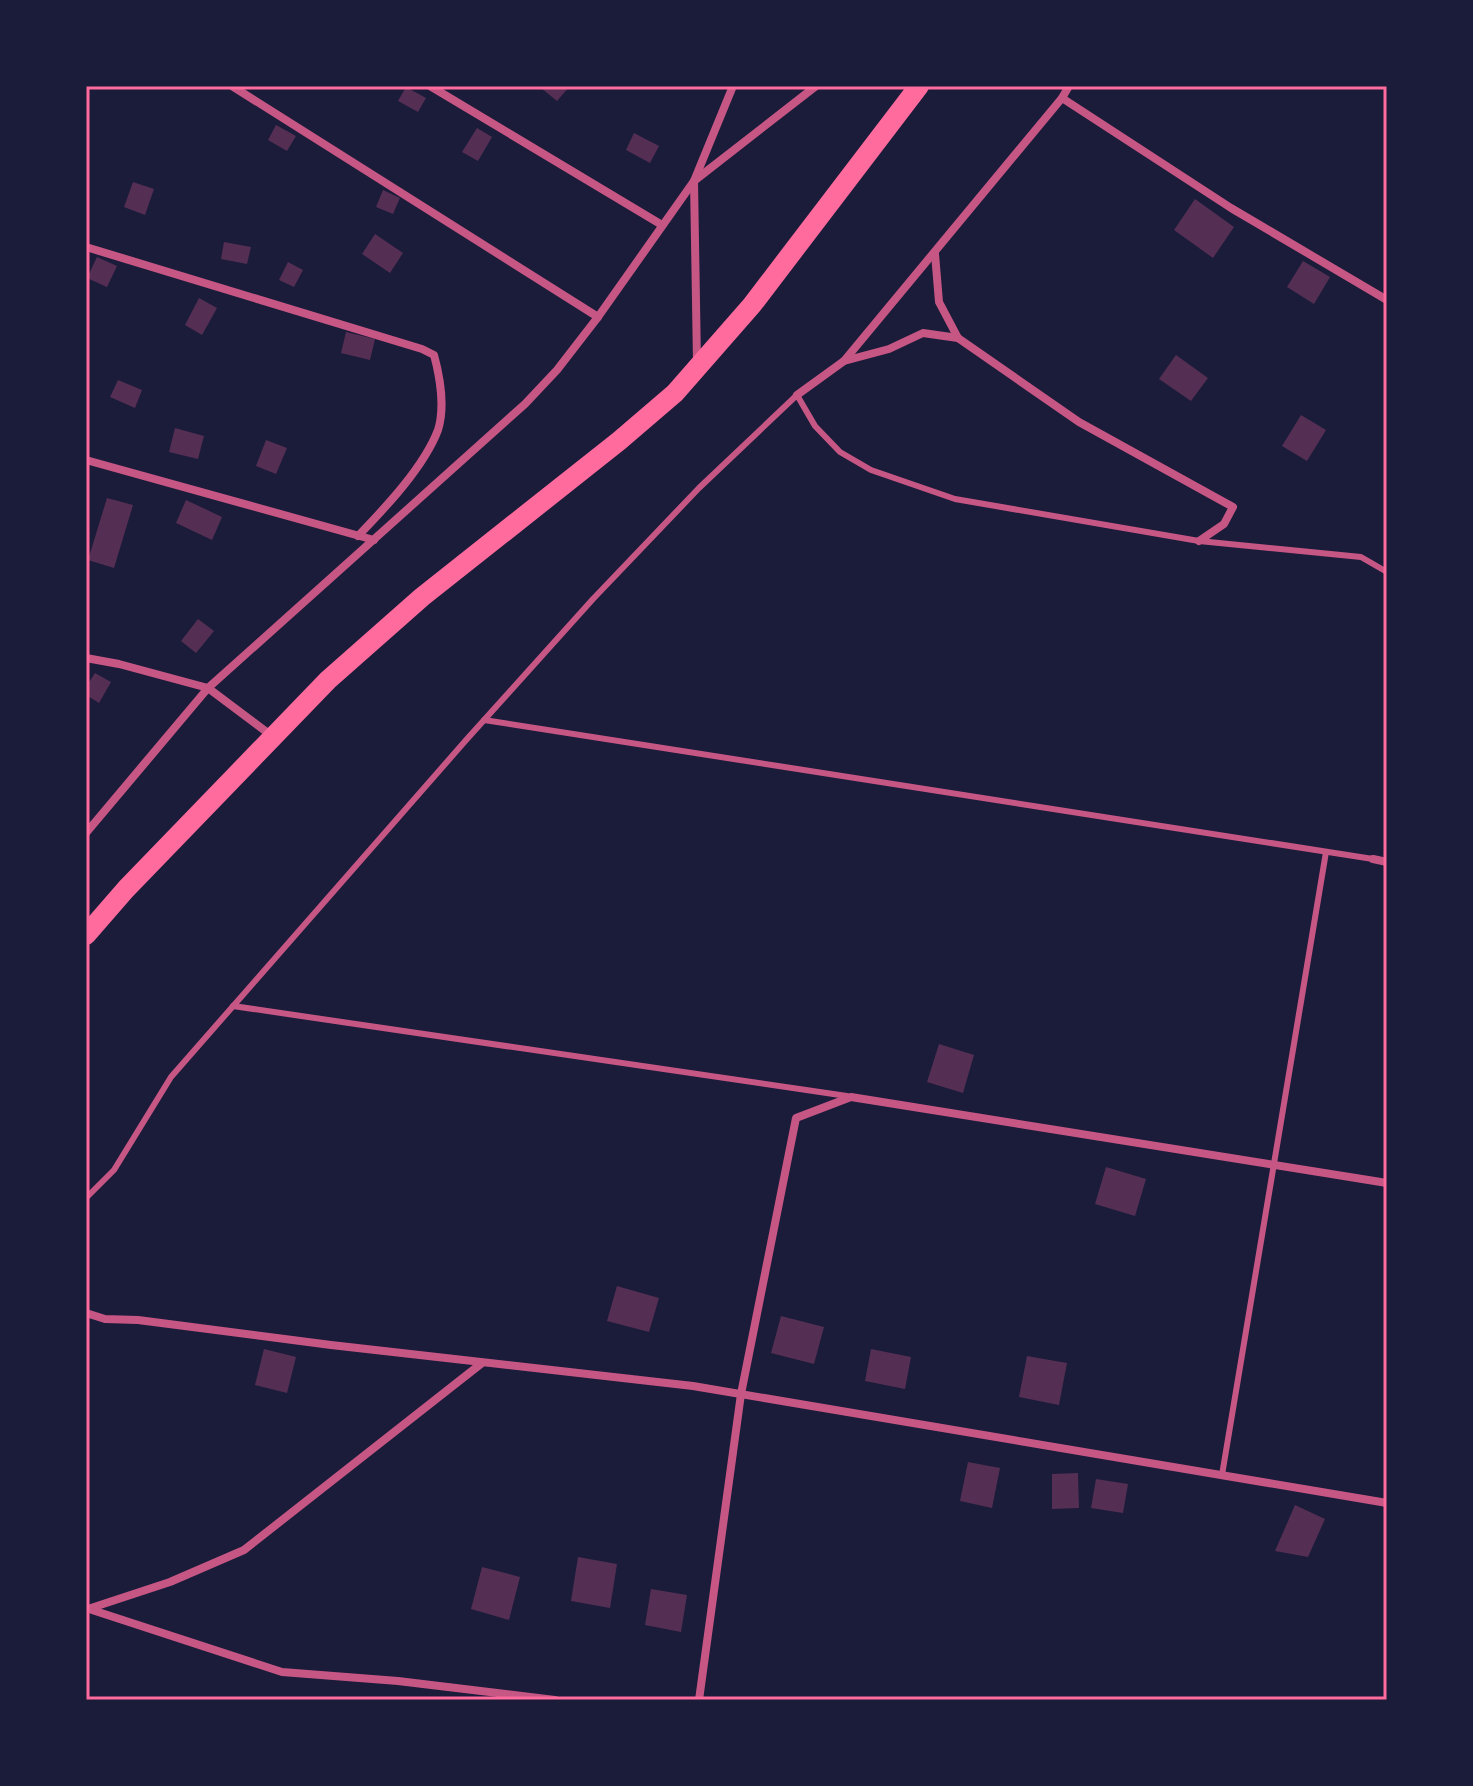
<svg xmlns="http://www.w3.org/2000/svg" width="1473" height="1786" font-family="'Alegreya Sans',sans-serif">
  <rect width="100%" height="100%" fill="#1b1b3a"/>
  <!-- building -->
  <g fill="#542f53">
    <path d="M543,86H570L557,101L541,88Z"/>
    <path d="M406,87L426,98L418,112L398,101Z"/>
    <path d="M276,125L296,136L287,151L268,140Z"/>
    <path d="M477,128L492,137L478,161L462,152Z"/>
    <path d="M634,133L659,146L650,163L626,150Z"/>
    <path d="M133,182L154,189L145,215L124,207Z"/>
    <path d="M383,190L400,198L393,214L376,207Z"/>
    <path d="M1195,199L1234,227L1213,258L1174,230Z"/>
    <path d="M375,234L403,253L390,273L362,254Z"/>
    <path d="M224,242L251,247L247,264L221,259Z"/>
    <path d="M97,257L117,266L107,287L87,278Z"/>
    <path d="M1303,261L1330,277L1314,304L1287,287Z"/>
    <path d="M288,262L303,270L294,287L279,280Z"/>
    <path d="M199,298L217,308L202,335L185,325Z"/>
    <path d="M346,332L375,339L370,360L341,353Z"/>
    <path d="M1176,355L1208,378L1191,401L1159,379Z"/>
    <path d="M118,380L142,390L135,408L110,397Z"/>
    <path d="M1301,415L1326,430L1307,461L1282,446Z"/>
    <path d="M175,428L204,436L198,459L169,452Z"/>
    <path d="M266,440L287,448L276,474L256,466Z"/>
    <path d="M107,498L133,505L114,568L88,560Z"/>
    <path d="M186,500L222,517L212,540L176,523Z"/>
    <path d="M198,619L214,631L196,653L181,641Z"/>
    <path d="M95,673L111,682L99,703L86,695V687Z"/>
    <path d="M939,1044L974,1055L963,1093L927,1082Z"/>
    <path d="M1106,1167L1146,1179L1135,1216L1095,1204Z"/>
    <path d="M617,1286L659,1298L649,1332L607,1321Z"/>
    <path d="M781,1316L824,1327L814,1364L771,1353Z"/>
    <path d="M264,1349L296,1357L287,1393L255,1385Z"/>
    <path d="M871,1349L911,1357L905,1389L865,1381Z"/>
    <path d="M1027,1356L1067,1363L1059,1405L1019,1397Z"/>
    <path d="M968,1462L1000,1468L992,1508L960,1501Z"/>
    <path d="M1078,1473L1079,1508L1052,1509V1474Z"/>
    <path d="M1096,1479L1128,1484L1123,1513L1091,1508Z"/>
    <path d="M1295,1505L1325,1519L1308,1557L1275,1551Z"/>
    <path d="M578,1557L617,1564L610,1608L571,1601Z"/>
    <path d="M482,1567L520,1577L509,1620L471,1609Z"/>
    <path d="M651,1589L687,1595L681,1632L645,1625Z"/>
  </g>
  <g fill="none" stroke-linecap="round" stroke-linejoin="round">
    <!-- service -->
    <g stroke="#c65784" stroke-width="6">
      <path d="M484,720L1373,859"/>
      <path d="M233,1006L847,1096"/>
      <path d="M86,1198L114,1170L171,1077L467,739L593,599L699,488L797,395L815,426L840,452L871,470L955,499L1199,541L1361,557L1387,572"/>
      <path d="M1222,1475L1326,852"/>
    </g>
    <!-- minor -->
    <g stroke="#c65784" stroke-width="8">
      <path d="M232,86L598,317"/>
      <path d="M430,86L662,225"/>
      <path d="M1062,98L1231,208L1387,300"/>
      <path d="M86,247L422,349L434,355C440,377 445,408 438,430C424,467 385,508 358,536"/>
      <path d="M935,254L939,302L958,338"/>
      <path d="M844,361L889,349L923,333L958,338L1079,422L1233,507L1224,524L1199,541"/>
      <path d="M697,362L694,181L733,86"/>
      <path d="M797,395L844,361L1062,98L1069,86"/>
      <path d="M86,460L374,540"/>
      <path d="M86,658L119,664L208,688L272,736"/>
      <path d="M86,833L208,688L525,404L557,370L598,317L694,181L816,86"/>
      <path d="M1373,859L1387,862"/>
      <path d="M86,1313L105,1319L138,1320L331,1345L693,1386L1387,1503"/>
      <path d="M86,1608L282,1672L398,1681L555,1700"/>
      <path d="M91,1608L170,1582L244,1550L482,1363"/>
      <path d="M699,1700L741,1394L796,1118L851,1097L1387,1183"/>
    </g>
    <!-- primary -->
    <path stroke="#ff6b9d" stroke-width="20" d="M86,935L126,889L328,680L422,597L619,441L675,393L752,305L919,86"/>
  </g>
  <!-- border -->
  <rect width="1473" height="1786" fill="none" stroke="#1b1b3a" stroke-width="176"/>
  <rect x="88" y="88" width="1297" height="1610" fill="none" stroke="#ff6b9d" stroke-width="3"/>
</svg>
